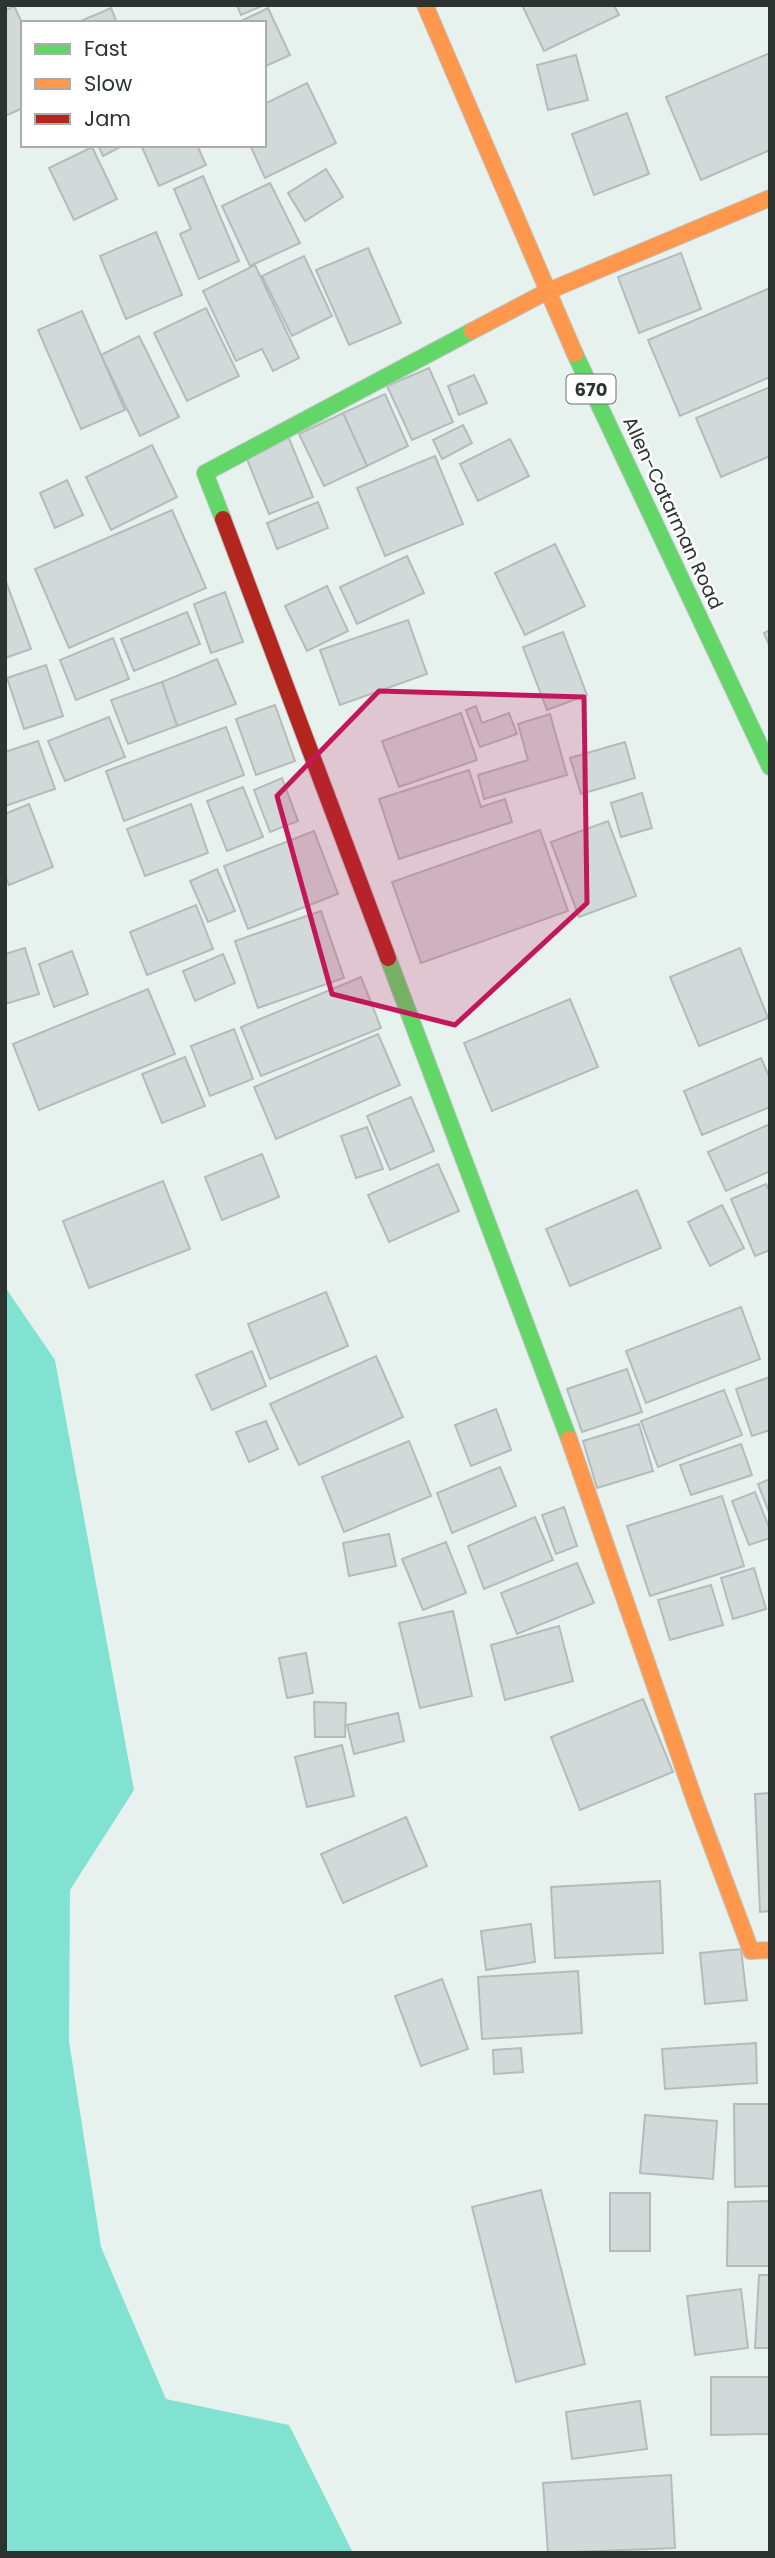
<svg xmlns="http://www.w3.org/2000/svg" width="775" height="2558" font-family="Poppins,sans-serif">
  <rect width="100%" height="100%" fill="#e7f2ef"/>
  <!-- water -->
  <path fill="#82e2d2" d="M5,1287L55,1360L134,1790L70,1890L69,2041L101,2247L166,2399L289,2425L353,2553H5Z"/>
  <!-- building -->
  <g fill="#d1dad8" stroke="#b4bcba" stroke-width="2">
    <path d="M237,5H264L241,15Z"/>
    <path d="M522,5H614L619,15L544,51Z"/>
    <path d="M14,6L23,25V108L5,116V11Z"/>
    <path d="M111,8L117,23H76Z"/>
    <path d="M268,8L290,55L264,67V23H237Z"/>
    <path d="M770,53V150L701,180L666,97Z"/>
    <path d="M576,55L588,100L548,110L537,65Z"/>
    <path d="M307,83L336,143L265,178L250,145H264V104Z"/>
    <path d="M627,113L649,174L594,195L572,134Z"/>
    <path d="M98,145H124L103,156Z"/>
    <path d="M141,145H197L206,165L159,186Z"/>
    <path d="M92,147L117,199L74,220L49,168Z"/>
    <path d="M326,169L343,197L305,221L288,193Z"/>
    <path d="M203,176L239,261L199,279L180,234L191,229L174,189Z"/>
    <path d="M270,183L300,243L250,266L222,206Z"/>
    <path d="M156,232L182,295L126,319L100,256Z"/>
    <path d="M368,248L401,323L349,345L316,270Z"/>
    <path d="M681,253L701,309L639,333L618,277Z"/>
    <path d="M304,256L332,316L292,336L262,276Z"/>
    <path d="M255,265L299,358L273,371L262,349L236,361L203,291Z"/>
    <path d="M770,288V377L680,416L648,340Z"/>
    <path d="M206,308L239,376L187,401L154,333Z"/>
    <path d="M82,311L125,410L81,429L38,330Z"/>
    <path d="M139,336L179,417L140,436L101,355Z"/>
    <path d="M429,368L453,422L412,440L387,386Z"/>
    <path d="M474,375L487,403L459,415L448,386Z"/>
    <path d="M770,387V456L721,477L696,418Z"/>
    <path d="M385,394L408,446L367,466L343,413Z"/>
    <path d="M343,413L367,466L324,486L299,434Z"/>
    <path d="M463,425L472,443L442,459L433,440Z"/>
    <path d="M288,436L313,497L269,514L245,454Z"/>
    <path d="M510,439L529,476L478,501L460,464Z"/>
    <path d="M152,445L177,497L111,530L86,477Z"/>
    <path d="M435,456L463,524L385,556L357,488Z"/>
    <path d="M67,480L83,515L55,528L40,493Z"/>
    <path d="M318,502L328,528L277,549L267,523Z"/>
    <path d="M172,510L206,588L69,648L35,569Z"/>
    <path d="M555,544L585,606L525,635L495,573Z"/>
    <path d="M407,556L424,593L357,624L340,587Z"/>
    <path d="M5,579L31,649L5,658Z"/>
    <path d="M327,586L348,631L307,651L285,606Z"/>
    <path d="M225,592L243,642L211,653L194,604Z"/>
    <path d="M187,612L200,644L134,671L121,639Z"/>
    <path d="M408,620L427,674L340,705L320,650Z"/>
    <path d="M770,630V647L764,633Z"/>
    <path d="M563,632L587,695L547,710L523,647Z"/>
    <path d="M113,638L129,679L76,700L60,660Z"/>
    <path d="M217,659L236,704L177,726L162,682Z"/>
    <path d="M46,665L63,716L24,729L7,678Z"/>
    <path d="M162,682L177,726L128,744L111,700Z"/>
    <path d="M275,705L295,761L256,775L236,719Z"/>
    <path d="M476,706L482,723L509,713L517,734L480,747L466,710Z"/>
    <path d="M461,713L477,760L399,787L382,741Z"/>
    <path d="M550,714L567,775L484,799L478,775L528,760L518,724Z"/>
    <path d="M109,717L125,757L65,781L48,741Z"/>
    <path d="M226,727L244,775L124,821L106,771Z"/>
    <path d="M38,741L55,789L5,806V752Z"/>
    <path d="M625,742L635,778L581,794L570,758Z"/>
    <path d="M469,770L481,807L505,799L512,822L399,859L379,799Z"/>
    <path d="M282,778L298,821L270,832L254,790Z"/>
    <path d="M243,787L263,837L227,851L207,801Z"/>
    <path d="M642,793L652,828L621,837L611,803Z"/>
    <path d="M29,804L53,867L9,885L5,876V814Z"/>
    <path d="M191,804L208,853L145,876L127,829Z"/>
    <path d="M608,821L636,896L579,917L551,842Z"/>
    <path d="M540,830L568,911L421,963L392,882Z"/>
    <path d="M314,831L338,894L248,929L224,866Z"/>
    <path d="M217,869L235,911L208,922L190,881Z"/>
    <path d="M196,905L213,949L147,975L130,932Z"/>
    <path d="M321,911L344,978L258,1008L235,941Z"/>
    <path d="M25,948L39,994L5,1004V954Z"/>
    <path d="M740,948L768,1018L699,1046L670,977Z"/>
    <path d="M72,951L88,994L54,1007L39,964Z"/>
    <path d="M223,954L235,983L195,1001L183,971Z"/>
    <path d="M361,977L381,1028L261,1076L241,1027Z"/>
    <path d="M148,989L175,1054L39,1110L13,1044Z"/>
    <path d="M570,999L598,1067L492,1111L464,1043Z"/>
    <path d="M234,1029L253,1079L210,1096L191,1046Z"/>
    <path d="M378,1034L400,1085L276,1139L254,1087Z"/>
    <path d="M185,1057L205,1106L162,1123L142,1074Z"/>
    <path d="M761,1058L770,1079V1107L702,1135L684,1091Z"/>
    <path d="M411,1097L434,1151L390,1170L367,1116Z"/>
    <path d="M770,1124V1171L726,1191L708,1152Z"/>
    <path d="M367,1127L383,1169L356,1178L341,1136Z"/>
    <path d="M262,1154L279,1197L222,1220L205,1177Z"/>
    <path d="M438,1164L459,1211L389,1242L368,1195Z"/>
    <path d="M163,1181L190,1249L89,1288L63,1221Z"/>
    <path d="M766,1184L770,1192V1250L755,1256L731,1199Z"/>
    <path d="M637,1190L661,1248L570,1286L546,1229Z"/>
    <path d="M722,1205L744,1248L710,1266L688,1222Z"/>
    <path d="M326,1292L348,1346L270,1379L248,1324Z"/>
    <path d="M741,1307L760,1359L646,1403L626,1351Z"/>
    <path d="M252,1351L266,1386L212,1410L196,1375Z"/>
    <path d="M376,1356L403,1417L299,1465L270,1404Z"/>
    <path d="M627,1369L642,1412L582,1432L567,1389Z"/>
    <path d="M770,1377V1430L752,1436L736,1389Z"/>
    <path d="M724,1390L742,1435L658,1467L641,1421Z"/>
    <path d="M496,1409L511,1450L471,1466L455,1425Z"/>
    <path d="M266,1421L278,1449L249,1462L236,1432Z"/>
    <path d="M639,1424L653,1471L597,1488L583,1441Z"/>
    <path d="M409,1441L431,1496L344,1532L322,1477Z"/>
    <path d="M741,1444L752,1475L691,1495L680,1465Z"/>
    <path d="M500,1467L516,1506L452,1533L437,1493Z"/>
    <path d="M770,1479V1515L758,1484Z"/>
    <path d="M755,1492L770,1530V1538L749,1545L732,1501Z"/>
    <path d="M722,1496L744,1566L650,1596L627,1526Z"/>
    <path d="M564,1507L577,1546L556,1554L542,1515Z"/>
    <path d="M535,1517L553,1560L484,1589L468,1546Z"/>
    <path d="M389,1534L396,1566L349,1576L343,1543Z"/>
    <path d="M446,1542L466,1593L423,1610L402,1559Z"/>
    <path d="M577,1563L594,1603L517,1634L501,1593Z"/>
    <path d="M754,1568L766,1609L733,1619L721,1578Z"/>
    <path d="M711,1585L723,1625L670,1640L658,1600Z"/>
    <path d="M453,1611L472,1696L420,1708L399,1623Z"/>
    <path d="M559,1626L573,1681L505,1700L491,1645Z"/>
    <path d="M306,1653L313,1693L287,1698L279,1658Z"/>
    <path d="M643,1699L673,1772L580,1810L551,1737Z"/>
    <path d="M314,1702L346,1703L345,1737H315Z"/>
    <path d="M398,1713L404,1741L354,1754L347,1725Z"/>
    <path d="M342,1745L354,1796L307,1807L295,1757Z"/>
    <path d="M770,1793V1911L760,1912L755,1794Z"/>
    <path d="M406,1817L427,1866L343,1903L321,1854Z"/>
    <path d="M660,1881L663,1953L555,1958L551,1887Z"/>
    <path d="M531,1924L535,1962L486,1970L481,1931Z"/>
    <path d="M741,1949L747,2000L705,2004L700,1953Z"/>
    <path d="M578,1971L582,2033L482,2039L478,1977Z"/>
    <path d="M442,1979L468,2049L421,2066L395,1996Z"/>
    <path d="M756,2043L757,2083L665,2089L662,2049Z"/>
    <path d="M521,2048L523,2072L494,2074L493,2050Z"/>
    <path d="M734,2104H770V2186L735,2187Z"/>
    <path d="M645,2115L717,2121L713,2179L640,2173Z"/>
    <path d="M541,2190L585,2364L516,2382L472,2207Z"/>
    <rect x="610" y="2193" width="40" height="58"/>
    <path d="M770,2201V2266H727L728,2202Z"/>
    <path d="M759,2275H770V2348H755Z"/>
    <path d="M741,2289L748,2348L695,2355L687,2296Z"/>
    <path d="M711,2377H770V2434L711,2435Z"/>
    <path d="M640,2401L647,2449L572,2459L566,2412Z"/>
    <path d="M671,2475L675,2548L548,2553L543,2483Z"/>
  </g>
  <g fill="none" stroke-linecap="round" stroke-linejoin="round">
    <defs>
      <g id="fast">
        <path d="M575,354L770,767"/>
        <path d="M223,519L205,473L472,331"/>
        <path d="M388,958L569,1439"/>
      </g>
      <g id="slow">
        <path d="M425,5L575,354"/>
        <path d="M472,331L546,292L770,198"/>
        <path d="M569,1439L696,1804L751,1951L770,1950"/>
      </g>
      <path id="jam" d="M223,519L388,958"/>
    </defs>
    <!-- fast casing -->
    <use href="#fast" stroke="#bec7c5" stroke-width="18"/>
    <!-- slow casing -->
    <use href="#slow" stroke="#bec7c5" stroke-width="18"/>
    <!-- jam casing -->
    <use href="#jam" stroke="#bec7c5" stroke-width="18"/>
    <!-- fast -->
    <use href="#fast" stroke="#63d668" stroke-width="16"/>
    <!-- slow -->
    <use href="#slow" stroke="#ff974d" stroke-width="16"/>
    <!-- jam -->
    <use href="#jam" stroke="#b3261e" stroke-width="16"/>
  </g>
  <!-- marked area -->
  <path fill="#c2185b" fill-opacity="0.2" stroke="#c2185b" stroke-width="5" stroke-linejoin="round" d="M379,691L584,697L587,903L455,1025L332,994L277,796Z"/>
  <g text-anchor="middle" dominant-baseline="central" stroke-width="5" stroke-linejoin="round" paint-order="stroke">
    <!-- shield labels -->
    <rect fill="#fff" stroke="#6b706f" stroke-width="2" x="566.5" y="374.5" width="49" height="29" rx="5"/>
    <g font-size="18" font-weight="bold" fill="#2c3331">
      <text x="591" y="389">670</text>
    </g>
    <!-- street labels -->
    <g font-size="19" fill="#2c3331" stroke="#fff">
      <text transform="translate(673 513) rotate(65)">Allen-Catarman Road</text>
    </g>
  </g>
  <!-- border -->
  <rect width="775" height="2558" fill="none" stroke="#2c3331" stroke-width="14"/>
  <!-- legend -->
  <rect x="21" y="21" width="245" height="126" fill="#ffffff" stroke="#abadad" stroke-width="2"/>
  <rect x="35" y="44" width="35" height="10" fill="#63d668" stroke="#abadad" stroke-width="2"/>
  <text x="84" y="56" font-size="21" fill="#2c3331">Fast</text>
  <rect x="35" y="79" width="35" height="10" fill="#ff974d" stroke="#abadad" stroke-width="2"/>
  <text x="84" y="91" font-size="21" fill="#2c3331">Slow</text>
  <rect x="35" y="114" width="35" height="10" fill="#b3261e" stroke="#abadad" stroke-width="2"/>
  <text x="84" y="126" font-size="21" fill="#2c3331">Jam</text>
</svg>
